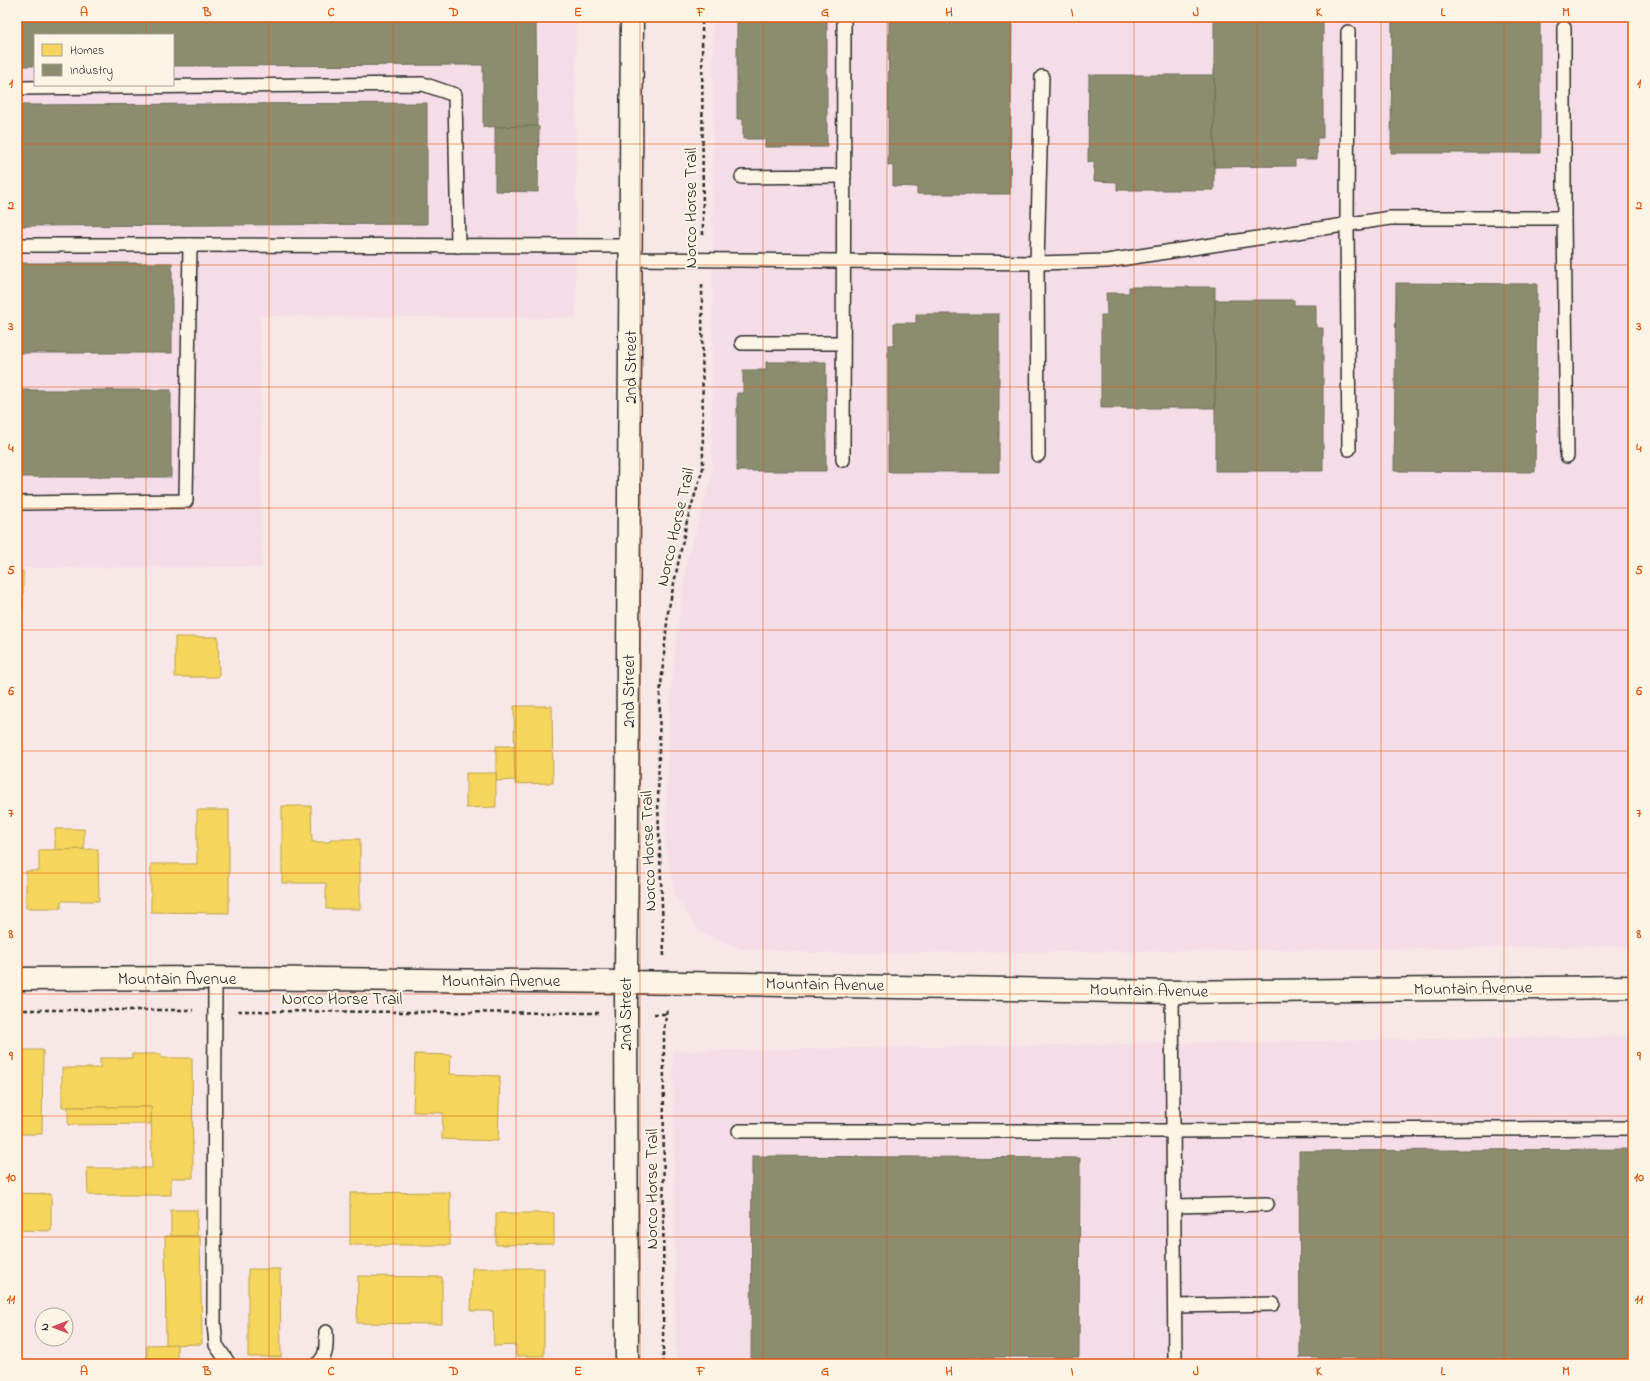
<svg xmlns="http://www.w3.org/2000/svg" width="1650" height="1381" font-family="'Indie Flower',sans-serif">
  <rect width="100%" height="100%" fill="#f8e7e7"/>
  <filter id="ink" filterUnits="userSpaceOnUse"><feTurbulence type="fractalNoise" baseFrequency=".025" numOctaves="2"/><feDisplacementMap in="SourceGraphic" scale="8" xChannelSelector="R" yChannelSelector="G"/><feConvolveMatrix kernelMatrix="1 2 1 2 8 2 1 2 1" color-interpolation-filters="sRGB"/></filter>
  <g filter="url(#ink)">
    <!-- built -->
    <g fill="#f5dde8" fill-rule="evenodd">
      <path d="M17,17H576V318L260,316L262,567L17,568ZM35,35H173V85H35Z"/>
      <path d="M713,17H1633V946L1068,952L815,953L742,949L700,932L675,896L665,842L670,699L678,624L687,559L712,476Z"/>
      <path d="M1633,1036V1364H676L673,1051Z"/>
    </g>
    <!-- homes -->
    <g fill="#f6d55c" stroke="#b9a24d">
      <rect x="17" y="571" width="6" height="38"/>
      <path d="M175,637H218L219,677H175Z"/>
      <path d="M514,706H552L553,783L515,784Z"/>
      <path d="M496,746H514L515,780L496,781Z"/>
      <path d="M466,773H496V807L466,808Z"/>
      <path d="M282,806H311L312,842H330V839H360V909H326V883H282Z"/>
      <path d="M197,810H229V913L151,912V864H197Z"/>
      <path d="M55,829H84V849L55,850Z"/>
      <path d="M98,849L99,901H61V908H26V871H39V850Z"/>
      <path d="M17,1050H43L42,1134H17Z"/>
      <path d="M132,1054H161V1058H192L193,1178H171V1195H88L87,1168H152L151,1107H62V1068H100V1058H132Z"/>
      <path d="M415,1054L451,1055L450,1074L500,1076L498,1141L442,1139L443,1113L413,1112Z"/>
      <path d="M68,1107H151V1124L68,1125Z"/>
      <path d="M450,1192V1245H350V1193Z"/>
      <path d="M17,1193L51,1194V1231L17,1230Z"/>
      <rect x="171" y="1210" width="26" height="26"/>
      <path d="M496,1213H554V1244L496,1245Z"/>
      <path d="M165,1236H200L202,1344L166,1345Z"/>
      <path d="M472,1268H544V1356H516V1345L494,1346L493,1311H471Z"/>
      <path d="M248,1269H280L281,1357H248Z"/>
      <path d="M358,1276L442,1277V1324L357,1323Z"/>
      <path d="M177,1344V1364H147V1345Z"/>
    </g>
    <!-- industry -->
    <g fill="#8c8c6e" stroke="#6f6f5a">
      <path d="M17,17H536L537,126L483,127V65L173,66V35H35V66H17Z"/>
      <path d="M737,17H827V147H765V139H743V119H737Z"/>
      <path d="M889,17H1012L1010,194H917V187L893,186V166L888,165Z"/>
      <path d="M1214,17H1323V138H1317V159H1295V166L1214,167Z"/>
      <path d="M1392,17H1540V153H1391Z"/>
      <path d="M1089,75H1214V190H1117V182L1094,181V162H1088Z"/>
      <path d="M427,103V224L17,226V105Z"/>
      <path d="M537,126L539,127L538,192L495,191V127Z"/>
      <rect x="17" y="263" width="155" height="90"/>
      <path d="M1396,283L1537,284L1535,472L1394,471Z"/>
      <path d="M1129,287H1215V408H1101V315H1107L1106,293H1129Z"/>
      <path d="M1215,300H1294V305H1316V328H1323V471H1215Z"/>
      <path d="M916,314H999V472H888V345H894V323H916Z"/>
      <path d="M766,362H826V471H737V393H743V370H766Z"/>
      <rect x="17" y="390" width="154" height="87"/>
      <path d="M1633,1149V1364H1390V1358H1300L1299,1151Z"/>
      <path d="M752,1156L1080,1158L1079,1357H968V1364H751Z"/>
    </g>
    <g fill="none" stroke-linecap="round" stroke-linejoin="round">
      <defs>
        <g id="service">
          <path d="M1348,32L1347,224L1349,449"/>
          <path d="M17,88L423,84L455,95L458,246"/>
          <path d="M742,177L844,176"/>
          <path d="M1564,218V28"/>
          <path d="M17,245H190L186,501L17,503"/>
          <path d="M190,245L631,246"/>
          <path d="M631,259L1037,263L1107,261L1390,218H1564L1567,456"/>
          <path d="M742,343H843"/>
          <path d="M1038,455L1037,263L1042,77"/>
          <path d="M843,460L844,17"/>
          <path d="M215,978L214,1324L216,1345L229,1364"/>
          <path d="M1172,992L1175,1364"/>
          <path d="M739,1131H1173L1633,1128"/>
          <path d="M1173,1206L1267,1204"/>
          <path d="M1175,1306L1273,1304"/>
          <path d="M317,1364C328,1357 326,1343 326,1332"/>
        </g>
        <path id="minor" d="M17,979L215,978L626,982"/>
        <path id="tertiary" d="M626,982L627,1364"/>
        <path id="secondary" d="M632,17L626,982L1172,992L1633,987"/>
      </defs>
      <!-- service casing -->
      <use href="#service" stroke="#2b2b2b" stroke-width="16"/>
      <!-- minor casing -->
      <use href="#minor" stroke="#2b2b2b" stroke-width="25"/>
      <!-- tertiary casing -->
      <use href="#tertiary" stroke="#2b2b2b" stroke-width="25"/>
      <!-- secondary casing -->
      <use href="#secondary" stroke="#2b2b2b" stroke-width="25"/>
      <!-- path -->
      <g stroke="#2b2b2b" stroke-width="2.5" stroke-dasharray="4 3" stroke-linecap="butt">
        <path d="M702,21L703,237"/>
        <path d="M664,956L658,805L660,696L668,612L687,521L703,468L702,282"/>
        <path d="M17,1010H193"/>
        <path d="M238,1011L599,1013"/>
        <path d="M654,1014H667"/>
        <path d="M663,1364L664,1030L667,1009"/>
      </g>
      <!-- service -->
      <use href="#service" stroke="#fcf5e5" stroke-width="13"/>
      <!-- minor -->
      <use href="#minor" stroke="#fcf5e5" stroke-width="22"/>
      <!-- tertiary -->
      <use href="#tertiary" stroke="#fcf5e5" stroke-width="22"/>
      <!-- secondary -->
      <use href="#secondary" stroke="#fcf5e5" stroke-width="22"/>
    </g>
  </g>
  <!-- grid -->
  <path fill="none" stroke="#df570e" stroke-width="1" stroke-opacity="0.55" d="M146,17V35M269,17V1364M393,17V1364M516,17V1364M640,17V1364M763,17V1364M887,17V1364M1010,17V1364M1134,17V1364M1257,17V1364M1381,17V1364M1504,17V1364M146,85V1364M17,144H1633M17,265H1633M17,387H1633M17,508H1633M17,630H1633M17,751H1633M17,873H1633M17,994H1633M17,1116H1633M17,1237H1633"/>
  <g text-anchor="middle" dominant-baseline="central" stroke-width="4" stroke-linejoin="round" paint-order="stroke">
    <!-- street labels -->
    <g font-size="17" fill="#2b2b2b" stroke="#fcf5e5">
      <text transform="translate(691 208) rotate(-90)">Norco Horse Trail</text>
      <text transform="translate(631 367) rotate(-90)">2nd Street</text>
      <text transform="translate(676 527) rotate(-77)">Norco Horse Trail</text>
      <text transform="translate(629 691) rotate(-90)">2nd Street</text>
      <text transform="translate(649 851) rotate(-92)">Norco Horse Trail</text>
      <text x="177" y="979">Mountain Avenue</text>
      <text x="501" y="981">Mountain Avenue</text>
      <text transform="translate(825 985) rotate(1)">Mountain Avenue</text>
      <text transform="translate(1473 989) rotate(-1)">Mountain Avenue</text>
      <text transform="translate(1149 991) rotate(1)">Mountain Avenue</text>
      <text x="342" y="999">Norco Horse Trail</text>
      <text transform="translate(626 1014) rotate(-90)">2nd Street</text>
      <text transform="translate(652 1189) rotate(-90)">Norco Horse Trail</text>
    </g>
  </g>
  <!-- margin -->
  <rect width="1650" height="1381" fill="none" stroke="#fcf5e5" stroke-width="44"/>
  <!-- legend -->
  <rect x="34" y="34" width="140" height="52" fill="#fcf5e5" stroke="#a8a49b"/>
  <rect x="42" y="44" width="20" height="12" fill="#f6d55c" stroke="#a8a49b"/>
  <text x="70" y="54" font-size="12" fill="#2b2b2b">Homes</text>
  <rect x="42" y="64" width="20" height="12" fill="#8c8c6e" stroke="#a8a49b"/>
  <text x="70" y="74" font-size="12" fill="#2b2b2b">Industry</text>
  <!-- north arrow -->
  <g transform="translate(54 1327) rotate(270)"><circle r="19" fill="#fcf5e5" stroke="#a8a49b"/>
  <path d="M0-3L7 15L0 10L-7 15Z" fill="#d1495b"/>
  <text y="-6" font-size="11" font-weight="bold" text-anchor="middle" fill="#2b2b2b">N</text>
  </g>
  <rect x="22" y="22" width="1606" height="1337" fill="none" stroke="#df570e" stroke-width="1.5"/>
  <g font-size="13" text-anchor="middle" font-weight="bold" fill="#df570e">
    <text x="84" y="16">A</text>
    <text x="207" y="16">B</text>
    <text x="331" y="16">C</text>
    <text x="454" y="16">D</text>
    <text x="578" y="16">E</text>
    <text x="701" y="16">F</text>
    <text x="825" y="16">G</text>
    <text x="949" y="16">H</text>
    <text x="1072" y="16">I</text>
    <text x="1196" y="16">J</text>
    <text x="1319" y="16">K</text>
    <text x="1443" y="16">L</text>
    <text x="1566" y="16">M</text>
    <text x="11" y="87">1</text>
    <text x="1639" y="87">1</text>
    <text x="11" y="209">2</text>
    <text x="1639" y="209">2</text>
    <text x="11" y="330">3</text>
    <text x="1639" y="330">3</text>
    <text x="11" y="452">4</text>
    <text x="1639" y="452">4</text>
    <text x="11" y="574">5</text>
    <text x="1639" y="574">5</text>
    <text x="11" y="695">6</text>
    <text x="1639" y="695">6</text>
    <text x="11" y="817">7</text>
    <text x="1639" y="817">7</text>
    <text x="11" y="938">8</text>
    <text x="1639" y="938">8</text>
    <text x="11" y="1060">9</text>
    <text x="1639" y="1060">9</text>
    <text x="11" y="1181">10</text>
    <text x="1639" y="1181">10</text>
    <text x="11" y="1303">11</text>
    <text x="1639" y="1303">11</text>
    <text x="84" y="1375">A</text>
    <text x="207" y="1375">B</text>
    <text x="331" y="1375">C</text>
    <text x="454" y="1375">D</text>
    <text x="578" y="1375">E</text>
    <text x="701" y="1375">F</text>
    <text x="825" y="1375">G</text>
    <text x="949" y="1375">H</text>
    <text x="1072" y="1375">I</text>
    <text x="1196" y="1375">J</text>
    <text x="1319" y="1375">K</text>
    <text x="1443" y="1375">L</text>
    <text x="1566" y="1375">M</text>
  </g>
</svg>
